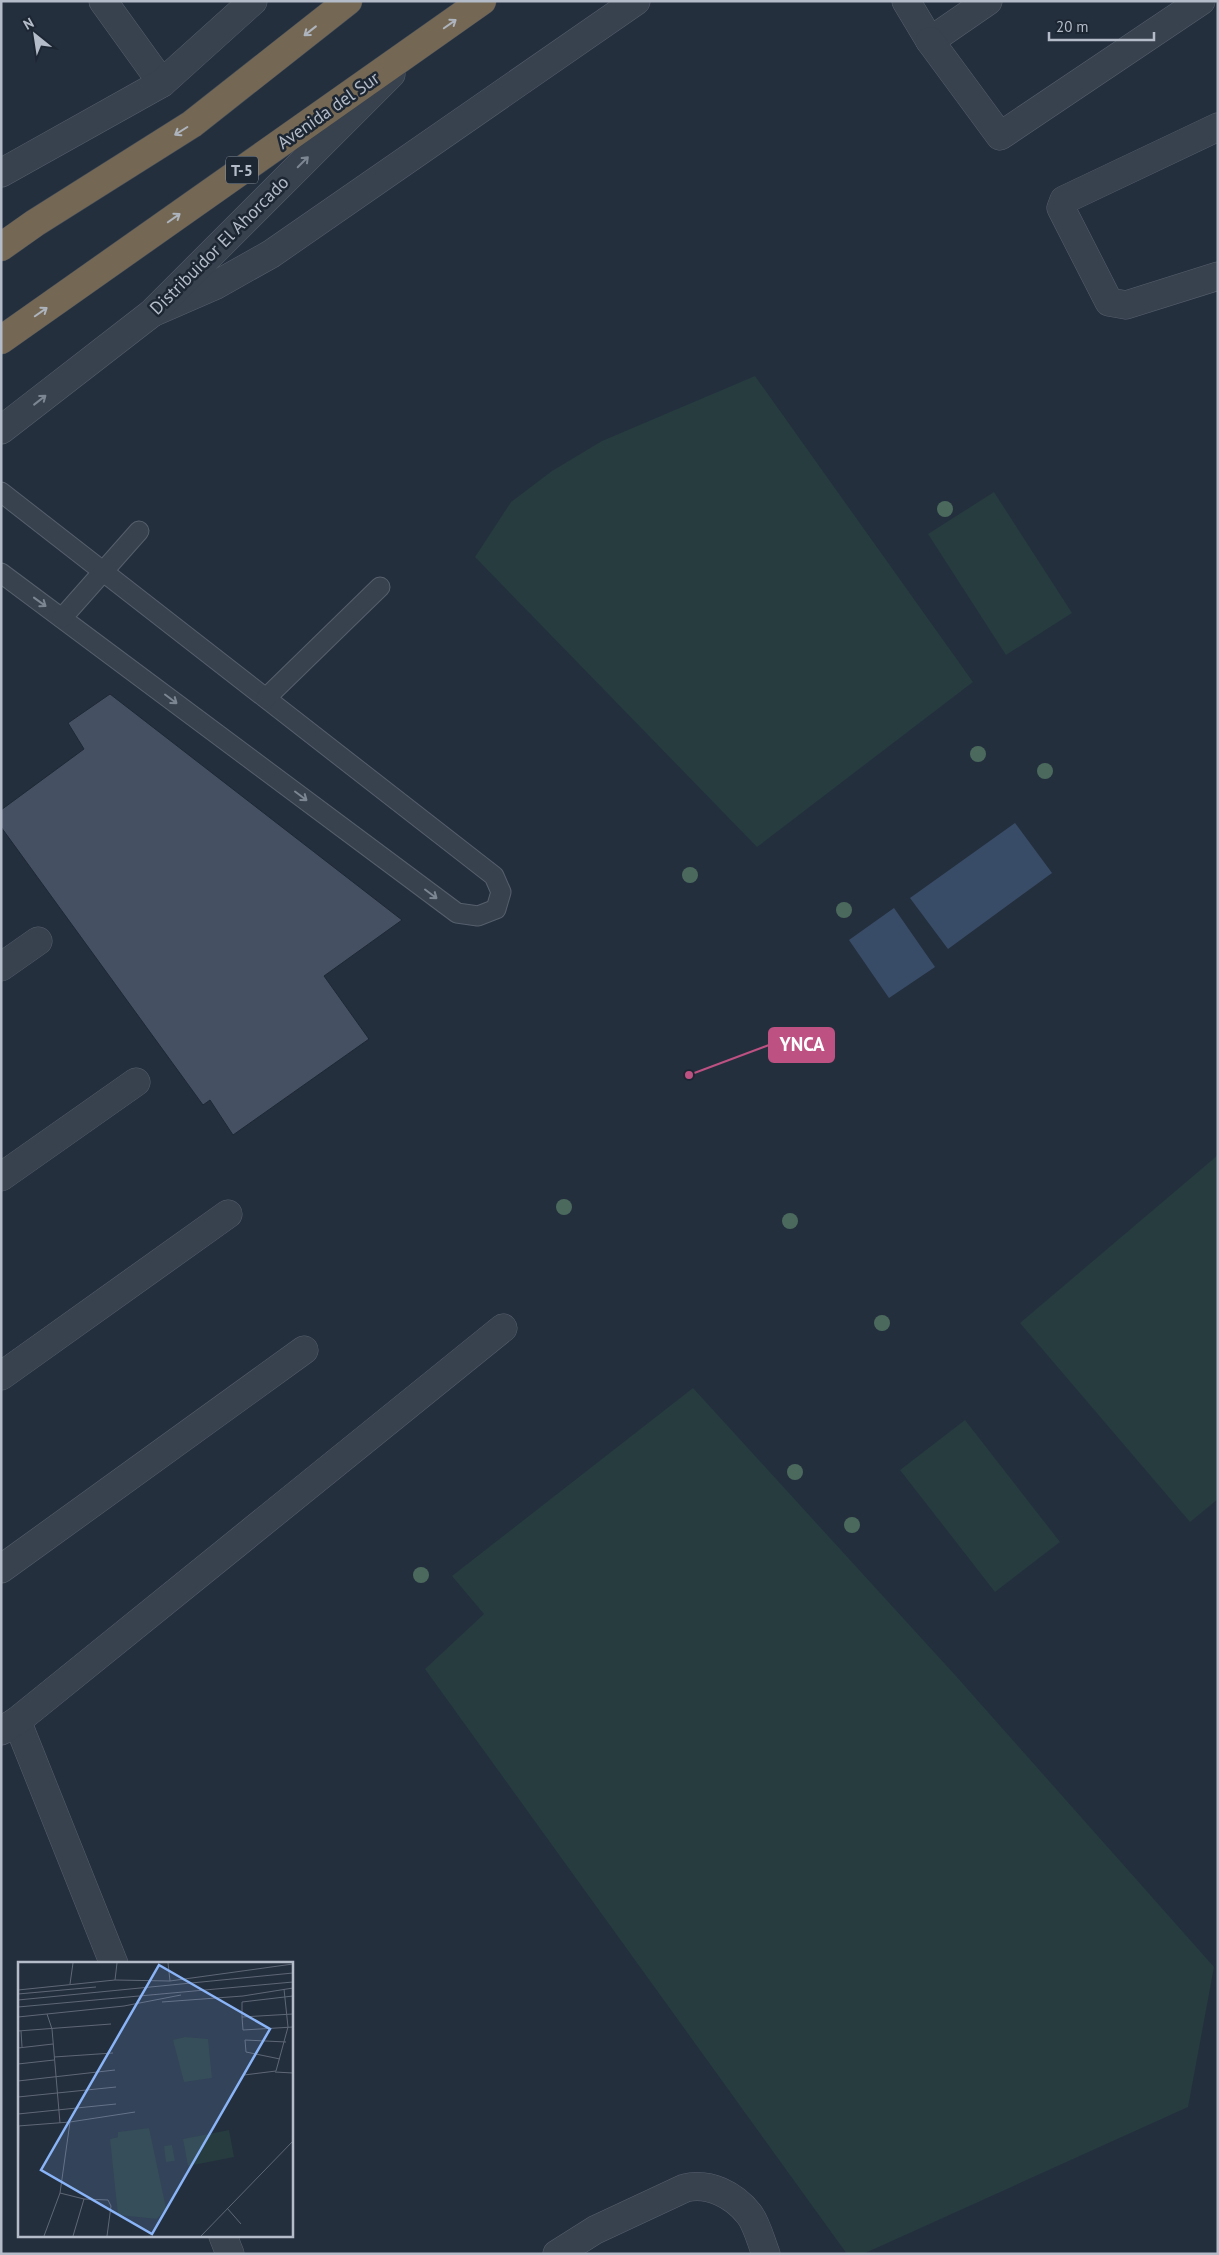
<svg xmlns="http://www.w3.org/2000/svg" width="1219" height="2255" font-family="'PT Sans',sans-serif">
  <rect width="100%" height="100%" fill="#242f3e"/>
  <!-- green -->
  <g fill="#263c3f">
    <path d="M755,376L973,682L757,847L475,557L511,502L552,471L602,441Z"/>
    <path d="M994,492L1072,613L1006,655L928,534Z"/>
    <path d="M1218,1155V1499L1190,1522L1020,1323Z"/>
    <path d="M693,1388L955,1675L1214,1967L1188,2107L863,2254H847L425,1669L484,1614L452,1576Z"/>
    <path d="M965,1420L1060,1542L995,1592L900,1470Z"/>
  </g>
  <!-- water -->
  <g fill="#394c67">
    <path d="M1015,823L1052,873L948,949L910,898Z"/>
    <path d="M894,908L935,967L889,998L849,940Z"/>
  </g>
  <!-- building -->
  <path fill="#455162" stroke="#1f2835" d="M110,694L402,920L324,976L369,1039L233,1135L210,1100L203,1105L1,827V810L84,749L68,723Z"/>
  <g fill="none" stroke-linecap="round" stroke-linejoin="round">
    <defs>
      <g id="lane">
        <path d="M1,492L494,876L501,892L496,909L478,916L457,913L1,573"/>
        <path d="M62,618L139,531"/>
        <path d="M266,698L380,587"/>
      </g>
      <g id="street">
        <path d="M103,1L162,83"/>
        <path d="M906,1L930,41L988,1"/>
        <path d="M930,41L1000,136L1201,1"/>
        <path d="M1218,127L1064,200L1061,208L1109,302L1126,305L1218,276"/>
        <path d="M1,173L162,83L253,1"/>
        <path d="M152,313L214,286L271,254L636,1"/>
        <path d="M1,430L152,313L391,74"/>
        <path d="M1,967L38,941"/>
        <path d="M1,1177L136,1082"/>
        <path d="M1,1376L228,1214"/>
        <path d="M1,1569L304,1350"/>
        <path d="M17,1721L114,1964"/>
        <path d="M1,1731L17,1721L503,1328"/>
        <path d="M223,2236L230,2254"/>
        <path d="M557,2254L595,2230L685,2188C709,2182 734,2195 749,2214C757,2224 761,2242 766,2254"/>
      </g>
      <g id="highway">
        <path d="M1,247L35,223L192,124L348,1"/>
        <path d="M1,340L482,1"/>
      </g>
    </defs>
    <!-- lane casing -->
    <use href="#lane" stroke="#565f6c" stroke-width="21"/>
    <!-- street casing -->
    <use href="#street" stroke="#565f6c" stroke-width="29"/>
    <!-- highway casing -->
    <use href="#highway" stroke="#434c59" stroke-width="29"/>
    <!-- lane -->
    <use href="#lane" stroke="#38414e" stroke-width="19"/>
    <!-- street -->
    <use href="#street" stroke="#38414e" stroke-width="28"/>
    <!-- highway -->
    <use href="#highway" stroke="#746855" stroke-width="28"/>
  </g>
  <!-- trees -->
  <g fill="#4b6a5d">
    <circle cx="945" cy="509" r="8"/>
    <circle cx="978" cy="754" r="8"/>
    <circle cx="1045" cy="771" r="8"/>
    <circle cx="690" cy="875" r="8"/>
    <circle cx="844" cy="910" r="8"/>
    <circle cx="564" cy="1207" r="8"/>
    <circle cx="790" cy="1221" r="8"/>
    <circle cx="882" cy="1323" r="8"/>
    <circle cx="795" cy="1472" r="8"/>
    <circle cx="852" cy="1525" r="8"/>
    <circle cx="421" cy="1575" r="8"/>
  </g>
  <!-- one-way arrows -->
  <defs><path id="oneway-shaft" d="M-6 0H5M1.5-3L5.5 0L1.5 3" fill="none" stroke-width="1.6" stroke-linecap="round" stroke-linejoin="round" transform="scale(1.25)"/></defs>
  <g stroke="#aeb4bd">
    <use href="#oneway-shaft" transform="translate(450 24) rotate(-35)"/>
    <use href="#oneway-shaft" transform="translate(310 31) rotate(142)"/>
    <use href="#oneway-shaft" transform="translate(181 131) rotate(148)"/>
    <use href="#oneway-shaft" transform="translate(174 218) rotate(-35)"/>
    <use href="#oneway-shaft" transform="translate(41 312) rotate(-35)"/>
  </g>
  <g stroke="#7c8592">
    <use href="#oneway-shaft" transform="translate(303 162) rotate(-45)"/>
    <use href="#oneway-shaft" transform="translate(40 400) rotate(-38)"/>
    <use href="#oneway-shaft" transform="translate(40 602) rotate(36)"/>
    <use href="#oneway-shaft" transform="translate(171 699) rotate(37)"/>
    <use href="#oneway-shaft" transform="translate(301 796) rotate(37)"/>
    <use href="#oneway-shaft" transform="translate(431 894) rotate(37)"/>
  </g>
  <g text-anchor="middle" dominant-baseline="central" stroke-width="5" stroke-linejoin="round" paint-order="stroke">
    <!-- shield labels -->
    <rect fill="#1d2633" stroke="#878f9c" stroke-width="1" x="226" y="156.5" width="32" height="27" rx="4"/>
    <g font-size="16" font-weight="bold" fill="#b4bcc9">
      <text x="242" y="170">T-5</text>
    </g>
    <!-- street labels -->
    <g font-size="18" fill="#b4bcc9" stroke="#1d2633">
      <text transform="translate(328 110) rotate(-35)">Avenida del Sur</text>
      <text transform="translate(219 245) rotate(-45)">Distribuidor El Ahorcado</text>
    </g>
  </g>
  <!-- overview -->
  <g transform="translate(18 1962)">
    <rect width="275" height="275" fill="#242f3e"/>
    <path d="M167,75L190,77L194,116L166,120L155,78ZM131,166L148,246L139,257L100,253L92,177L100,175V170ZM211,168L216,195L170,204L165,177ZM154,183L157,199L148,200L146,184Z" fill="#263c3f"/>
    <path fill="none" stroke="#5e6776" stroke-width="1" d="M150,1L152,19M97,18L99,1M52,22L55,1M0,28L97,18L152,19L275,2M0,32L78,25M275,34L224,40V55L275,52M0,38L275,11M144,40L225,34L275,26M0,45L275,20M29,52L34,67L42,161M0,55L106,44L163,33M224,55L225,68L275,65M0,69L93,62M3,69L4,85M0,86L35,82M36,95L95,91M262,97L228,90L227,78L268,80M0,102L36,98M257,110L275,111M226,113L258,109L270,65L266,27M0,119L97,108M0,135L98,125M0,152L98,142M0,164L52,160L117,150M42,231L66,237L90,238L93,244L89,274M0,237L1,164M209,246L223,262M26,274L42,231L52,160M55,274L66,237M183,274L275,179"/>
    <path fill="#8ab4f8" fill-opacity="0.15" stroke="#8ab4f8" stroke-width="2.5" d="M141,3L252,67L134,272L23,208Z"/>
    <rect width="275" height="275" fill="none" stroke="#b4bcc9" stroke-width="2.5"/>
  </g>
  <!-- callouts -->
  <path fill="none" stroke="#bd5182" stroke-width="2" d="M689 1075L769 1045"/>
  <circle fill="#bd5182" stroke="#1d2633" stroke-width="2" cx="689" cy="1075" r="5"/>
  <rect fill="#bd5182" stroke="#bd5182" stroke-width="2" x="769" y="1028" width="65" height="34" rx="5"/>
  <g font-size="19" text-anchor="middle" font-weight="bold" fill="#fff">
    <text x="802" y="1051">YNCA</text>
  </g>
  <!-- border -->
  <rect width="1219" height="2255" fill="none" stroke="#b4bcc9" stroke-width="5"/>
  <!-- north arrow -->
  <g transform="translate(35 35) rotate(330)" stroke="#1d2633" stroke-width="4" paint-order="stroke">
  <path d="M0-4L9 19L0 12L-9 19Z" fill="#b4bcc9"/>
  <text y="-8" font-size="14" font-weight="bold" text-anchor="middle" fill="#b4bcc9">N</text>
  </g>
  <!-- scale -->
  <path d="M1049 32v8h105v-8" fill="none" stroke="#b4bcc9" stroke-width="2.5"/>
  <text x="1056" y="32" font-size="15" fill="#b4bcc9" stroke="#1d2633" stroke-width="4" paint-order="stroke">20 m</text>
</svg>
